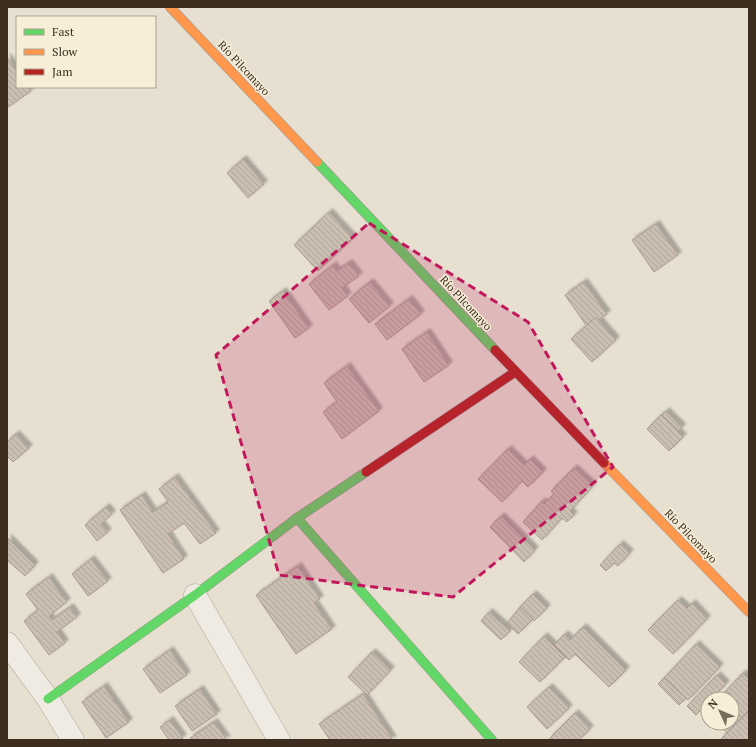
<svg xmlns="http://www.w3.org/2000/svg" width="756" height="747" font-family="'PT Serif',serif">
  <defs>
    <pattern id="building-back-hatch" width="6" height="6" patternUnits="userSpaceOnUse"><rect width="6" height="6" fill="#cbbfb2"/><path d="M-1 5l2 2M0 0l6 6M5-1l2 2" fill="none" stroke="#afa499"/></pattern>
    <filter id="shadow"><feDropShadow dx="3.5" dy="-3.5" stdDeviation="1" flood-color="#0004"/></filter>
  </defs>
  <rect width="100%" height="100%" fill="#e7e0d1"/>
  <!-- building -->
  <g fill="url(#building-back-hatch)" stroke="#a89c90" filter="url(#shadow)">
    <path d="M7,57L17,71V87H28L31,91L7,108Z"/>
    <path d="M243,159L264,184L248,198L227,173Z"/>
    <path d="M329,212L353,238L318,271L294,245Z"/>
    <path d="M656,224L678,255L654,272L632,240Z"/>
    <path d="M349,263L359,276L342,288L348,296L329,310L309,284L333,265L337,271Z"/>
    <path d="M370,282L390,306L369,323L349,299Z"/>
    <path d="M584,282L607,314L588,328L565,295Z"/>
    <path d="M283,291L309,328L295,338L269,301Z"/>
    <path d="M409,299L421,314L387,340L375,324Z"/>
    <path d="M596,317L616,340L592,362L571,339Z"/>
    <path d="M427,332L449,365L424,382L402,349Z"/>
    <path d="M347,366L379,411L342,439L323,412L337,402L324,383Z"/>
    <path d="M666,411L682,427L679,431L662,415Z"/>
    <path d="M661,415L683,437L669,451L647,429Z"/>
    <path d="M16,434L29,448L13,462L7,456V442Z"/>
    <path d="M508,449L524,465L530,459L543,472L528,487L522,481L502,502L478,479Z"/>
    <path d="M574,468L593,486L570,511L574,515L567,522L562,518L542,540L523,522L542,501L544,504L554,494L551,491Z"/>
    <path d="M175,477L216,533L200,544L184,523L168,534L184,559L163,573L120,510L142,495L153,512L168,502L159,489Z"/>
    <path d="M106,507L112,514L101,524L108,532L97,541L85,525Z"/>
    <path d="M501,516L535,550L524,562L490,527Z"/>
    <path d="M8,538L35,565L25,576L7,560Z"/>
    <path d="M620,544L630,553L618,566L614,563L606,571L600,565Z"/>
    <path d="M91,559L108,581L88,596L72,574Z"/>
    <path d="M298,566L320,599L314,603L332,629L296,654L256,595Z"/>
    <path d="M49,577L67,602L49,616L52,620L70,607L77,617L57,632L65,643L49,655L24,621L38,610L26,594Z"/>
    <path d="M533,594L547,608L534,621L520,607Z"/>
    <path d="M678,600L687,608L692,603L707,619L673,654L648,630Z"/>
    <path d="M520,607L533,619L518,634L507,623Z"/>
    <path d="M489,612L510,631L501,640L481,621Z"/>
    <path d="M583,627L626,670L609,687L575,654L569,660L554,645L565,634L570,640Z"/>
    <path d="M544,636L565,657L540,682L519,662Z"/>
    <path d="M696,644L720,667L688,700L664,678Z"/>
    <path d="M170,650L187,675L160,693L143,669Z"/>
    <path d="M372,652L391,670L367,695L348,677Z"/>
    <path d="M743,673L749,679V710L727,733L717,723H732V699H718Z"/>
    <path d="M717,675L726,684L711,699H708V702L696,715L687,706Z"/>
    <path d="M664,678L686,698L679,705L658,684Z"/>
    <path d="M104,686L129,722L106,738L82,702Z"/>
    <path d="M549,687L569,708L547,729L527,707Z"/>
    <path d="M200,689L217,714L192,731L175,706Z"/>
    <path d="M363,694L393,740H330L319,724Z"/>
    <path d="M749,711V740H720Z"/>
    <path d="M575,713L590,729L579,740H550L549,739Z"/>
    <path d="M170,720L183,738L180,740H169L160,727Z"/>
    <path d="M214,722L227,740H191L190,738Z"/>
  </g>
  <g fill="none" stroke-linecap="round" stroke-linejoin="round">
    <defs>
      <g id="street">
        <path d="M195,595L279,740"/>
        <path d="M7,643L48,699L73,740"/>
      </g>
      <g id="fast">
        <path d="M317,162L495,350"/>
        <path d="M297,518L492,740"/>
        <path d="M48,699L195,595L297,518L366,472"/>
      </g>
      <g id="slow">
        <path d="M170,7L317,162"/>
        <path d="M604,463L749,612"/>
      </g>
      <g id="jam">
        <path d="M495,350L604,463"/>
        <path d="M366,472L515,372"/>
      </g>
    </defs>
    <!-- street casing -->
    <use href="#street" stroke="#ada599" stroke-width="23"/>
    <!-- fast casing -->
    <use href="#fast" stroke="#9c958a" stroke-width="10"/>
    <!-- slow casing -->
    <use href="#slow" stroke="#9c958a" stroke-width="10"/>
    <!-- jam casing -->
    <use href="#jam" stroke="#9c958a" stroke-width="10"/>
    <!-- street -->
    <use href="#street" stroke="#efebe3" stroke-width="22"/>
    <!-- fast -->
    <use href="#fast" stroke="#63d668" stroke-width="9"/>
    <!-- slow -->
    <use href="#slow" stroke="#ff974d" stroke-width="9"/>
    <!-- jam -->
    <use href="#jam" stroke="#b3261e" stroke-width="9"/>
  </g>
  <!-- marked area -->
  <path fill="#c2185b" fill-opacity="0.2" stroke="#c2185b" stroke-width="3" stroke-dasharray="8 5" stroke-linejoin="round" d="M369,223L528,322L613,467L453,597L279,575L216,355Z"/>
  <g text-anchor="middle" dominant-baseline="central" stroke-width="3" stroke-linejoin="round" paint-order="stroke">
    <!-- street labels -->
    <g font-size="11" fill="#3d2e20" stroke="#f7eed8">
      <text transform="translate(244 68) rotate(47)">Río Pilcomayo</text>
      <text transform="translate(466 303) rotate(47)">Río Pilcomayo</text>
      <text transform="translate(691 536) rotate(46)">Río Pilcomayo</text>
    </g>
  </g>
  <!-- border -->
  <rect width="756" height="747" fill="none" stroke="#3d2e20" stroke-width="16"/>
  <!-- legend -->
  <rect x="16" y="16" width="140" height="72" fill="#f7eed8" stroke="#ada18e"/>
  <rect x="24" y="29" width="20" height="6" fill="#63d668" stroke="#ada18e"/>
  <text x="52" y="36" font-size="12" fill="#3d2e20">Fast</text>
  <rect x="24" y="49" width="20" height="6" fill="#ff974d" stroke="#ada18e"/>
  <text x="52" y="56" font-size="12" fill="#3d2e20">Slow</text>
  <rect x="24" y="69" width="20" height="6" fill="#b3261e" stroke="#ada18e"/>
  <text x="52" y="76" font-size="12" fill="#3d2e20">Jam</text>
  <!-- north arrow -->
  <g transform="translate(720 711) rotate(314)"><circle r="19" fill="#f7eed8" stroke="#ada18e"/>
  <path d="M0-3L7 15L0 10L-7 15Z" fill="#786c5e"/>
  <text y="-6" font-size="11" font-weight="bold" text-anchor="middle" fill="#3d2e20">N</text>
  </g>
</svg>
